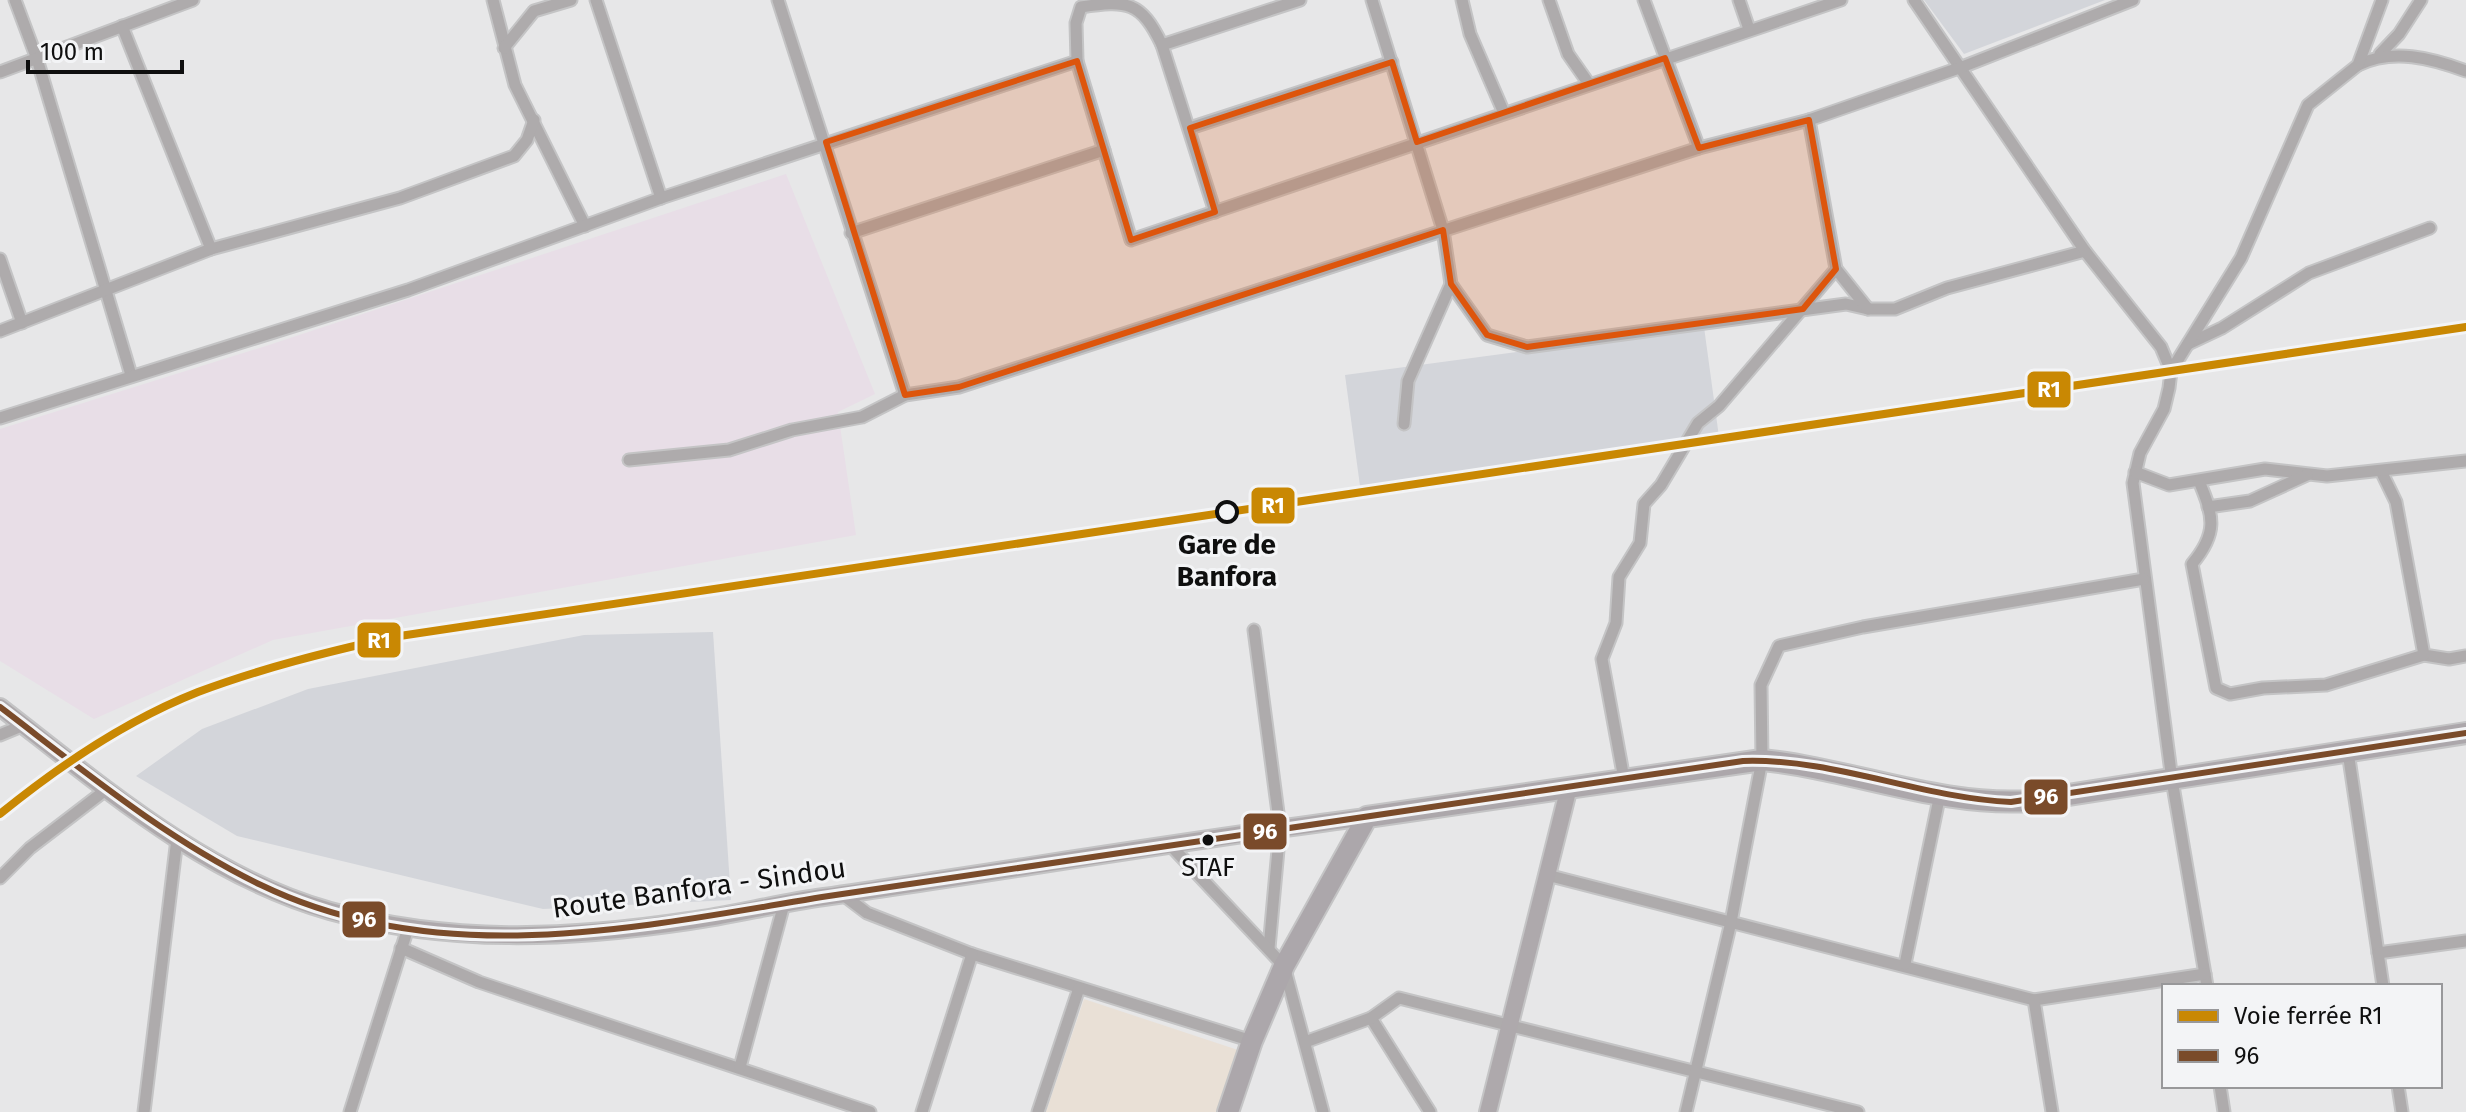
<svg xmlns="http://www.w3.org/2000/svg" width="2466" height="1112" font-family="'Fira Sans',sans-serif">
  <rect width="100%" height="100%" fill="#e7e7e8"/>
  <!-- commercial -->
  <path fill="#e9e0d6" d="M1084,999L1241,1051L1221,1112H1046Z"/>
  <!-- industrial -->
  <path fill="#e8dee7" d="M786,174L875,394L838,412L856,535L273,640L94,719L0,661V429L266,346Z"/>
  <!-- built -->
  <g fill="#d3d5da">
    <path d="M1924,0H2105L1964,54Z"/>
    <path d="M1704,327L1719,437L1360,486L1345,375Z"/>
    <path d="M713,632L731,900L543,909L237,836L136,776L202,729L308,689L584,635Z"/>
  </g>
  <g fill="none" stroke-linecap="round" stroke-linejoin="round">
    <defs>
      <g id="street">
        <path d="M15,0L37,59L131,375"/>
        <path d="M493,0L515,85L585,226"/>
        <path d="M596,0L661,198"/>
        <path d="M778,0L905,395"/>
        <path d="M1372,0L1443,230L1451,284L1487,335L1527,347L1846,304L1868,309H1895L1947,288L2085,251"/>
        <path d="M1462,0L1470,34L1504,113"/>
        <path d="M1549,0L1568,54L1589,84"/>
        <path d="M1644,0L1699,148"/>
        <path d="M1739,0L1749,29"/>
        <path d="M1914,0L2085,251L2161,347L2171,371L2169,388L2164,409L2140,453L2133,483L2172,780L2207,986"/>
        <path d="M1162,45C1141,1 1127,0 1081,7L1076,23L1077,61L1131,240L1841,0"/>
        <path d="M504,48L534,11L571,0"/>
        <path d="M2380,54L2399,34L2421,0"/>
        <path d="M2358,65C2393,48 2431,58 2466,71"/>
        <path d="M0,72L193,0"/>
        <path d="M1809,120L1836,269L1868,309"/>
        <path d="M1190,128L1392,62"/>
        <path d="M1215,212L1162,45L1300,0"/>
        <path d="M851,233L1104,150"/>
        <path d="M211,249L400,198L514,156L527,140L534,120"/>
        <path d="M0,259L22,323"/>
        <path d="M0,331L211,249L122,26"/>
        <path d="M2188,344L2222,328L2309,273L2430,228"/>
        <path d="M2171,371L2241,258L2308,105L2358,65L2382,0"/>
        <path d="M0,418L408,290L661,198L1077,61"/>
        <path d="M1404,424L1408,381L1451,284"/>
        <path d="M629,460L729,450L792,430L862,417L905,395L959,387L1699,148L1809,120L1962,67L2133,0"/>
        <path d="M2381,471L2396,502L2424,655L2449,659L2466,656"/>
        <path d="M2135,472L2169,485L2265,469L2327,476L2466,461"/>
        <path d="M2199,481C2214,517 2218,533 2192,564L2216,688L2230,694L2263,688L2326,685L2424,655"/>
        <path d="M2208,507L2250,501L2307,475"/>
        <path d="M1254,630L1280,828L1269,948"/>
        <path d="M0,735L24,725"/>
        <path d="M2348,752L2383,986"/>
        <path d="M1624,779L1602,659L1616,623L1619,577L1640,543L1644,504L1661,485L1698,423L1719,406L1836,269"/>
        <path d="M1172,847L1284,966L1323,1112"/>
        <path d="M1547,875L2034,1000L2205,974"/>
        <path d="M0,878L30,848L107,789"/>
        <path d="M842,894L867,913L972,954L1252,1041"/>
        <path d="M401,948L479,982L870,1112"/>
        <path d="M2378,953L2466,941"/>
        <path d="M1905,964L1940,794"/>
        <path d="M2034,1000L2052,1112"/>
        <path d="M1371,1018L1430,1112"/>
        <path d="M1305,1042L1371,1018L1399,998L1858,1112"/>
        <path d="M740,1067L784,904"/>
        <path d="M2220,1086L2224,1112"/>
        <path d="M2398,1086L2402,1112"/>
        <path d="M144,1112L177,839"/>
        <path d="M350,1112L408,928"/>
        <path d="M922,1112L972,954"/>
        <path d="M1038,1112L1079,988"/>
        <path d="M1686,1112L1731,922L1762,760L1761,685L1779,646L1863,627L2144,579"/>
      </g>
      <g id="secondary">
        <path d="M0,707C101,785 205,876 330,911C449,944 568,939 689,921C734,915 778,903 824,897C1005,871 1186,840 1367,817"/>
        <path d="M1488,1112L1569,787"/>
      </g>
      <path id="highway" d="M1228,1112L1252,1041L1284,966L1367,817L1762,760C1851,769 1940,807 2030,801L2466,733"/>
    </defs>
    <!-- street casing -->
    <use href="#street" stroke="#c4c4c5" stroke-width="15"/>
    <!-- secondary casing -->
    <use href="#secondary" stroke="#c4c4c5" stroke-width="20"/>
    <!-- highway casing -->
    <use href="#highway" stroke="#c4c4c5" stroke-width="24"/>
    <!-- street -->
    <use href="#street" stroke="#aeabac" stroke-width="11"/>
    <!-- secondary -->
    <use href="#secondary" stroke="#aea9ac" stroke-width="16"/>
    <!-- highway -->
    <use href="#highway" stroke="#aca7ab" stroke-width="20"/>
    <defs>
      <path id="bus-1" d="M0,707C84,771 166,839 261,885C439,971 636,928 822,897L1743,761C1834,758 1921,798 2011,802L2466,733"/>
    </defs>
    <!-- bus-1 casing -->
    <use href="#bus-1" stroke="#f3f4f6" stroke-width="12"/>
    <!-- bus-1 -->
    <use href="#bus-1" stroke="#7a4b2a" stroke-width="6"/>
    <defs>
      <path id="rail-1" d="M0,814C59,766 127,720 198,692C262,668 327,652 393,637L2466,327"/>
    </defs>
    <!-- rail-1 casing -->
    <use href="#rail-1" stroke="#f3f4f6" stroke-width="14"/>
    <!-- rail-1 -->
    <use href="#rail-1" stroke="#c98803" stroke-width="8"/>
  </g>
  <!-- marked area -->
  <path fill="#dd550c" fill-opacity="0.2" stroke="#dd550c" stroke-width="6" stroke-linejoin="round" d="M1665,58L1699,148L1809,120L1836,269L1803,309L1527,347L1487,335L1451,284L1443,230L959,387L905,395L826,142L1077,61L1131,240L1215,212L1190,128L1392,62L1417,142Z"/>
  <!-- markers -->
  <circle fill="#f3f4f6" stroke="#0f0f0f" stroke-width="4" cx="1227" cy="512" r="10"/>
  <circle fill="#0f0f0f" stroke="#f3f4f6" stroke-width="3" cx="1208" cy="840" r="7"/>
  <g text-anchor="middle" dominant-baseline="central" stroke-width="6" stroke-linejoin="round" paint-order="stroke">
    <!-- bus labels -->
    <g font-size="26" fill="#0f0f0f" stroke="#f3f4f6">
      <text x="1208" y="867">STAF</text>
    </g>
    <!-- stop labels -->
    <g font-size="28" font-weight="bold" fill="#0f0f0f" stroke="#f3f4f6">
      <text x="1227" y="544">Gare de<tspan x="1227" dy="32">Banfora</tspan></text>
    </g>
    <!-- street labels -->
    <g font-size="28" fill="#0f0f0f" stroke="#f3f4f6">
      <text transform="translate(699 888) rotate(-8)">Route Banfora - Sindou</text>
    </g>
  </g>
  <g stroke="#f3f4f6" stroke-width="3">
    <rect x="2026" y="370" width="46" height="39" rx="8" fill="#c98803"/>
    <rect x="1250" y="486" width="46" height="39" rx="8" fill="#c98803"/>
    <rect x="356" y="621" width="46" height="38" rx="8" fill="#c98803"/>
    <rect x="2023" y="778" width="46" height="38" rx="8" fill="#7a4b2a"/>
    <rect x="1242" y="812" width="46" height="39" rx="8" fill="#7a4b2a"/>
    <rect x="341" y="900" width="46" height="39" rx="8" fill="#7a4b2a"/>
  </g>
  <g font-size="22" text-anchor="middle" font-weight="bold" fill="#fff">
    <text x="2049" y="397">R1</text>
    <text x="1273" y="513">R1</text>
    <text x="379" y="648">R1</text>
    <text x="2046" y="804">96</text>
    <text x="1265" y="839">96</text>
    <text x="364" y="927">96</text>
  </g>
  <!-- legend -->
  <rect x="2162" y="984" width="280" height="104" fill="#f3f4f6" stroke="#98989a" stroke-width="2"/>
  <rect x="2178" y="1010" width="40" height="12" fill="#c98803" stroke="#98989a" stroke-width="2"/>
  <text x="2234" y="1024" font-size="24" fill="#0f0f0f">Voie ferrée R1</text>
  <rect x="2178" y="1050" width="40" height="12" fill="#7a4b2a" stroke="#98989a" stroke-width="2"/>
  <text x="2234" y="1064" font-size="24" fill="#0f0f0f">96</text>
  <!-- scale -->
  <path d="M28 60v12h154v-12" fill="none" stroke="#0f0f0f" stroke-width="4"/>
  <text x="40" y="60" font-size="24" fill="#0f0f0f" stroke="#f3f4f6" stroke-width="6" paint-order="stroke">100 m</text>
</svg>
